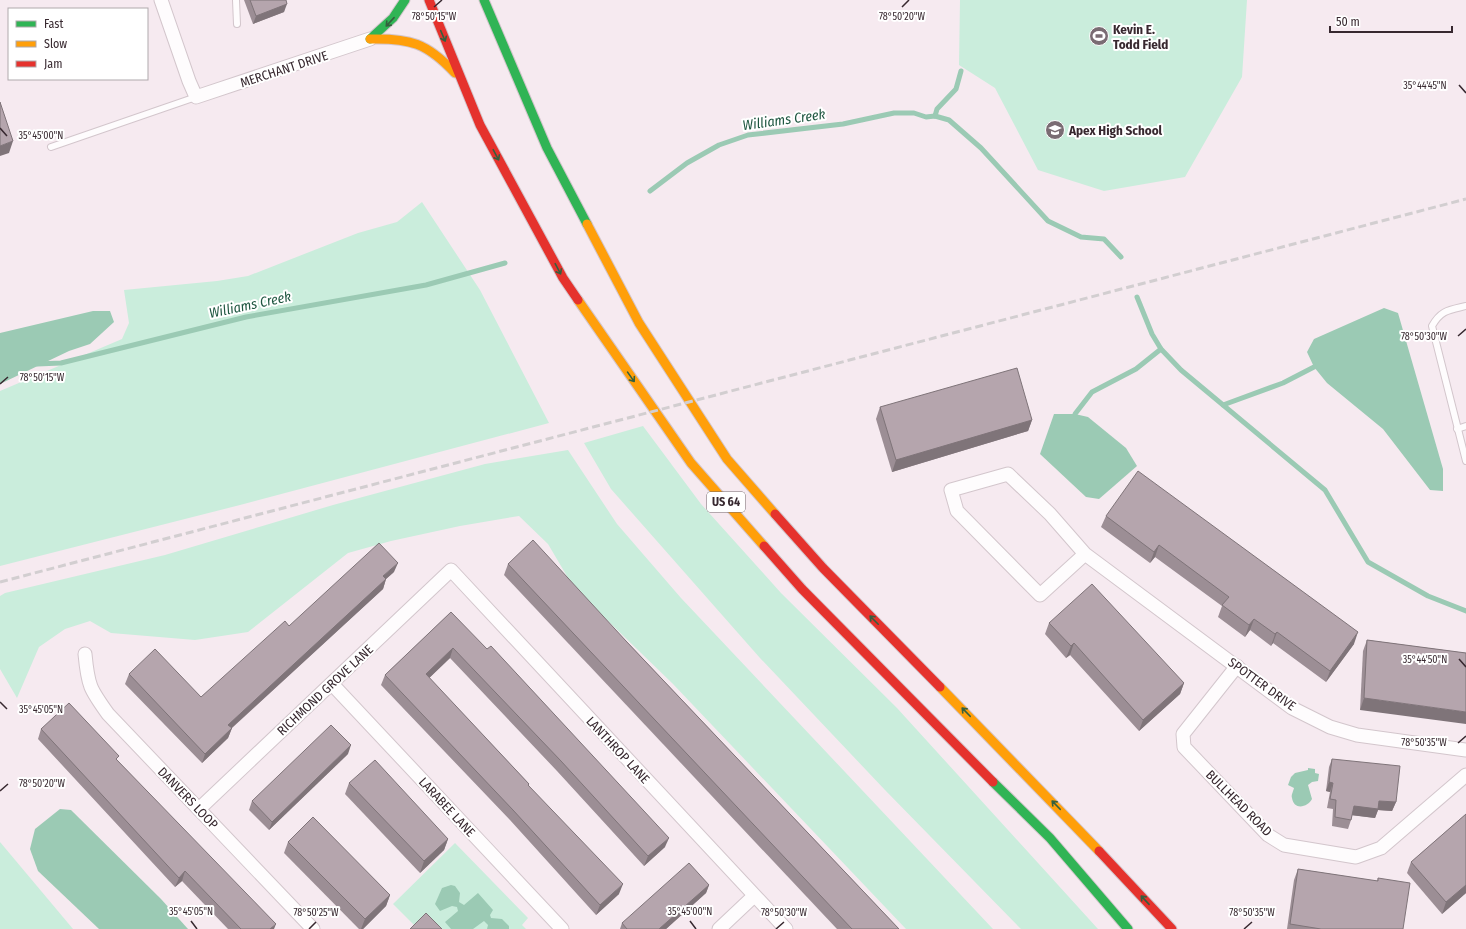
<svg xmlns="http://www.w3.org/2000/svg" width="1466" height="929" font-family="'Fira Sans Condensed',sans-serif">
  <rect width="100%" height="100%" fill="#f6eaf0"/>
  <!-- green -->
  <g fill="#caeddc">
    <path d="M960,0H1247L1242,77L1185,177L1104,191L1038,170L995,88L959,65Z"/>
    <path d="M422,202L480,290L549,423L240,505L0,566V391L122,339L129,323L124,290L217,281L248,276L358,233L397,222Z"/>
    <path d="M643,426L701,504L781,593L897,708L1098,929H1021L885,790L760,658L611,489L584,443Z"/>
    <path d="M568,450L617,524L681,598L993,929H906L673,684L574,588L548,544L519,516L460,526L391,541L348,553L248,632L195,640L111,633L90,621L65,629L39,647L17,698L0,669V596L5,593L165,555L333,505L485,464Z"/>
    <path d="M0,842L73,929H0Z"/>
    <path d="M455,843L528,918L522,925L526,929H434L416,927L393,904Z"/>
  </g>
  <!-- water -->
  <g fill="#9bcab4">
    <path d="M1384,308L1398,313L1443,469V491L1430,490L1383,429L1327,383L1314,367L1307,352L1314,339Z"/>
    <path d="M93,311H110L114,322L90,344L69,351L0,384V333Z"/>
    <path d="M1054,414H1075L1088,417L1126,448L1137,466L1099,499L1086,497L1040,454Z"/>
    <path d="M1308,768L1315,769V773L1319,774L1318,781L1312,782L1308,785L1312,799C1308,807 1294,811 1292,798C1291,795 1293,792 1294,788L1288,785L1291,777L1295,773L1308,770Z"/>
    <path d="M60,809L71,810L161,899L188,929H99L38,871L30,849L35,829Z"/>
    <path d="M451,885L455,886L460,893L459,902L464,905L478,893L493,910L490,915L491,918L502,919L509,926V929H487L488,925L484,921L473,929H451L445,922L458,911L457,907L452,906L440,911L435,904L442,888Z"/>
  </g>
  <g fill="none" stroke-linecap="round" stroke-linejoin="round">
    <!-- stream -->
    <g stroke="#9bcab4" stroke-width="5">
      <path d="M935,116L937,109L956,89L961,71"/>
      <path d="M650,191L687,163L719,145L748,135L843,124L894,113H914L926,117L935,116L949,120L981,148L1048,221L1081,237L1104,239L1121,257"/>
      <path d="M1137,297L1152,334L1161,349L1181,370L1325,490L1368,562L1428,596L1466,611"/>
      <path d="M37,364L61,363L246,317L426,285L505,263"/>
      <path d="M1223,405L1283,383L1314,367"/>
      <path d="M1075,414L1092,392L1136,369L1161,349"/>
    </g>
    <defs>
      <g id="lane">
        <path d="M236,0L237,24"/>
        <path d="M51,147L196,97"/>
        <path d="M1466,306C1449,310 1441,310 1432,326L1466,461"/>
        <path d="M1457,429L1466,426"/>
      </g>
      <g id="street">
        <path d="M161,0L189,81L196,97L370,39"/>
        <path d="M1085,554L1040,595L957,511L951,490L1008,474L1050,514L1085,554L1292,708L1330,727L1357,735L1466,750"/>
        <path d="M85,654C88,686 90,689 108,714L313,929"/>
        <path d="M1237,666L1183,734L1184,747L1268,835L1284,845L1356,857L1381,848L1466,775"/>
        <path d="M332,684L562,929"/>
        <path d="M199,809L451,570L786,929"/>
        <path d="M719,929L754,896"/>
      </g>
      <g id="fast">
        <path d="M484,0L547,148L587,224"/>
        <path d="M370,39L393,18L405,0"/>
        <path d="M993,782L1050,838L1128,929"/>
      </g>
      <g id="slow">
        <path d="M370,39C410,38 427,43 455,73"/>
        <path d="M587,224L639,323L727,459L775,514"/>
        <path d="M578,300L691,463L764,546"/>
        <path d="M940,687L1099,851"/>
      </g>
      <g id="jam">
        <path d="M429,0L480,125L563,278L578,300"/>
        <path d="M775,514L823,568L940,687"/>
        <path d="M764,546L802,589L993,782"/>
        <path d="M1099,851L1172,929"/>
      </g>
    </defs>
    <!-- lane casing -->
    <use href="#lane" stroke="#d3c6cc" stroke-width="8"/>
    <!-- street casing -->
    <use href="#street" stroke="#d3c6cc" stroke-width="15"/>
    <!-- fast casing -->
    <use href="#fast" stroke="#d3c6cc" stroke-width="11"/>
    <!-- slow casing -->
    <use href="#slow" stroke="#d3c6cc" stroke-width="11"/>
    <!-- jam casing -->
    <use href="#jam" stroke="#d3c6cc" stroke-width="11"/>
    <!-- lane -->
    <use href="#lane" stroke="#fefcfd" stroke-width="6"/>
    <!-- street -->
    <use href="#street" stroke="#fefcfd" stroke-width="13"/>
    <!-- fast -->
    <use href="#fast" stroke="#30b455" stroke-width="9"/>
    <!-- slow -->
    <use href="#slow" stroke="#ff9f0a" stroke-width="9"/>
    <!-- jam -->
    <use href="#jam" stroke="#e5322d" stroke-width="9"/>
    <!-- rail -->
    <path stroke="#d2ced0" stroke-width="3" stroke-dasharray="8 4" stroke-linecap="butt" d="M0,582L1466,199"/>
  </g>
  <!-- wall -->
  <g fill="#9c8e95">
    <path d="M244,0H286L284,12L253,24Z"/>
    <path d="M880,407L1032,420L1028,431L892,472L876,419Z"/>
    <path d="M1106,516L1354,644L1326,682L1273,643L1271,646L1250,630L1245,637L1218,617L1222,606L1155,557L1150,563L1101,527Z"/>
    <path d="M508,564L626,641L899,929H837L504,575Z"/>
    <path d="M394,572L386,579L383,589L232,728L228,738L202,763L125,684L129,674L201,697L289,626Z"/>
    <path d="M451,612L665,847L644,866L557,771L450,658L429,678L529,784L528,786L619,894L596,915L510,820L381,685L385,675Z"/>
    <path d="M1049,623L1184,683L1180,694L1139,731L1070,655L1066,658L1045,634Z"/>
    <path d="M1367,640L1466,653L1360,710L1363,651Z"/>
    <path d="M41,729L117,760L274,929H228L182,881L175,887L38,739Z"/>
    <path d="M348,754L269,830L249,810L252,801Z"/>
    <path d="M1332,759L1396,802L1392,811L1378,810L1375,818L1352,815L1351,820L1348,829L1332,826L1333,809L1327,808L1330,792L1326,791L1329,767Z"/>
    <path d="M349,783L448,839L444,850L420,873L345,794Z"/>
    <path d="M1466,814V893L1442,914L1407,873L1411,862Z"/>
    <path d="M288,842L390,895L386,906L363,929H359L284,853Z"/>
    <path d="M1298,869L1377,881L1378,878L1403,929H1287L1294,880Z"/>
    <path d="M709,885L706,893L666,929H620L622,923Z"/>
  </g>
  <!-- shaded-wall -->
  <g fill="#7f7479">
    <path d="M287,4L284,12L253,24L256,16Z"/>
    <path d="M13,141L9,153L0,156V146Z"/>
    <path d="M1032,420L1028,431L892,472L896,460Z"/>
    <path d="M1159,545L1155,557L1150,563L1154,552Z"/>
    <path d="M398,563L394,572L386,579L383,589L225,734L228,725L383,576Z"/>
    <path d="M1254,619L1250,630L1245,637L1249,625Z"/>
    <path d="M1277,632L1273,643L1271,646L1275,634Z"/>
    <path d="M1358,632L1354,644L1326,682L1330,671Z"/>
    <path d="M1074,643L1070,655L1066,658L1071,646Z"/>
    <path d="M453,648L450,658L423,684L426,674Z"/>
    <path d="M1184,683L1180,694L1139,731L1143,720Z"/>
    <path d="M1364,698L1466,712V724L1360,710Z"/>
    <path d="M232,728L228,738L202,763L205,754Z"/>
    <path d="M351,745L348,754L269,830L272,822Z"/>
    <path d="M1329,782L1333,783L1330,792L1326,791Z"/>
    <path d="M1379,801L1396,802L1392,811L1378,810L1375,818L1350,815L1354,806Z"/>
    <path d="M669,838L665,847L644,866L648,856Z"/>
    <path d="M448,839L444,850L420,873L424,861Z"/>
    <path d="M185,871L182,881L175,887L179,878Z"/>
    <path d="M623,884L619,894L596,915L600,905Z"/>
    <path d="M709,885L706,893L666,929H659Z"/>
    <path d="M1466,885V893L1442,914L1446,902Z"/>
    <path d="M390,895L386,906L363,929H361L365,919Z"/>
    <path d="M276,924L274,929H270Z"/>
  </g>
  <!-- building -->
  <g fill="#b5a5ad" stroke="#7f7479">
    <path d="M250,0H286L287,4L256,16Z"/>
    <path d="M0,102L13,141L0,146Z"/>
    <path d="M1017,368L1032,420L896,460L880,407Z"/>
    <path d="M1138,471L1358,632L1330,671L1277,632L1275,634L1254,619L1249,625L1222,605L1229,597L1159,545L1154,552L1106,516Z"/>
    <path d="M533,540L626,641L899,929H852L508,564Z"/>
    <path d="M379,543L398,563L383,576L386,579L228,725L232,728L205,754L129,674L155,649L201,697L285,621L289,626Z"/>
    <path d="M1092,584L1184,683L1143,720L1074,643L1071,646L1049,623Z"/>
    <path d="M451,612L487,649L491,646L669,838L648,856L561,761L453,648L426,674L529,784L528,785L623,884L600,905L513,810L385,675Z"/>
    <path d="M1367,640L1466,653V712L1364,698Z"/>
    <path d="M69,703L119,756L116,759L276,924L270,929H241L185,871L179,878L41,729Z"/>
    <path d="M331,725L351,745L272,822L252,801Z"/>
    <path d="M1332,759L1400,766L1396,802L1379,801L1378,809L1354,806L1351,820L1335,817L1336,800L1330,799L1333,783L1329,782Z"/>
    <path d="M375,760L448,839L424,861L349,783Z"/>
    <path d="M1466,814V885L1446,902L1411,862Z"/>
    <path d="M313,817L390,895L365,919L288,842Z"/>
    <path d="M689,863L709,885L659,929H627L622,923Z"/>
    <path d="M1298,869L1378,881V878L1410,883L1403,929H1321L1290,924Z"/>
    <path d="M426,913L442,929H410Z"/>
  </g>
  <!-- one-way arrows -->
  <defs><path id="oneway-shaft" d="M-6 0H5M1.5-3L5.5 0L1.5 3" fill="none" stroke-width="1.6" stroke-linecap="round" stroke-linejoin="round"/></defs>
  <g stroke="#34603e">
    <use href="#oneway-shaft" transform="translate(390 22) rotate(133)"/>
    <use href="#oneway-shaft" transform="translate(443 36) rotate(67)"/>
    <use href="#oneway-shaft" transform="translate(496 155) rotate(62)"/>
    <use href="#oneway-shaft" transform="translate(558 269) rotate(62)"/>
    <use href="#oneway-shaft" transform="translate(631 377) rotate(55)"/>
    <use href="#oneway-shaft" transform="translate(874 620) rotate(-135)"/>
    <use href="#oneway-shaft" transform="translate(966 712) rotate(-134)"/>
    <use href="#oneway-shaft" transform="translate(1056 805) rotate(-134)"/>
    <use href="#oneway-shaft" transform="translate(1145 900) rotate(-133)"/>
  </g>
  <!-- ticks -->
  <path fill="none" stroke="#37282f" stroke-width="1.5" d="M434,7L442,0M902,7L909,0M1459,85L1466,93M0,128L7,136M1458,336L1466,329M0,384L8,377M1459,659L1466,667M0,702L7,709M1458,743L1466,736M0,791L8,784M191,921L197,929M690,921L696,929M309,929L316,922M776,929L784,922M1244,929L1252,922"/>
  <!-- icons -->
  <defs>
    <symbol id="stadium-disc" viewBox="-11 -11 22 22"><circle r="9.5" fill="#7a6c73" stroke="#fff"/><path d="M0-5a6.5 5 0 1 0 0 10a6.5 5 0 1 0 0-10ZM-3.5-1.8h7v3.6h-7Z" fill="#fff"/></symbol>
    <symbol id="school-disc" viewBox="-11 -11 22 22"><circle r="9.5" fill="#7a6c73" stroke="#fff"/><path d="M0-5L7-2L0 1L-7-2ZM-4 1L0 2.5L4 1V4Q0 6-4 4Z" fill="#fff"/></symbol>
  </defs>
  <g fill-rule="evenodd">
    <use href="#stadium-disc" x="1088" y="25" width="22" height="22"/>
    <use href="#school-disc" x="1044" y="119" width="22" height="22"/>
  </g>
  <g text-anchor="middle" dominant-baseline="central" stroke-width="4" stroke-linejoin="round" paint-order="stroke">
    <!-- shield labels -->
    <rect fill="#fff" stroke="#73686d" stroke-width="1" x="707" y="492" width="38" height="20" rx="3"/>
    <g font-size="12" font-weight="bold" fill="#37282f">
      <text x="726" y="502">US 64</text>
    </g>
    <!-- poi labels -->
    <g font-size="13" font-weight="bold" fill="#37282f" stroke="#fff" text-anchor="start">
      <text x="1113" y="29">Kevin E.<tspan x="1113" dy="15">Todd Field</tspan></text>
      <text x="1069" y="130">Apex High School</text>
    </g>
    <!-- street labels -->
    <g font-size="13" fill="#37282f" stroke="#fff">
      <text transform="translate(284 69) rotate(-18)">MERCHANT DRIVE</text>
      <text transform="translate(1262 684) rotate(36)">SPOTTER DRIVE</text>
      <text transform="translate(325 690) rotate(-43)">RICHMOND GROVE LANE</text>
      <text transform="translate(618 750) rotate(47)">LANTHROP LANE</text>
      <text transform="translate(188 798) rotate(46)">DANVERS LOOP</text>
      <text transform="translate(1239 803) rotate(45)">BULLHEAD ROAD</text>
      <text transform="translate(447 807) rotate(47)">LARABEE LANE</text>
    </g>
    <!-- water labels -->
    <g font-size="14" font-style="italic" fill="#1e5640" stroke="#fff">
      <text transform="translate(784 120) rotate(-8)">Williams Creek</text>
      <text transform="translate(250 305) rotate(-12)">Williams Creek</text>
    </g>
  </g>
  <g font-size="10" text-anchor="middle" fill="#37282f" stroke="#fff" stroke-width="4" stroke-linejoin="round" paint-order="stroke">
    <text x="434" y="20">78°50'15"W</text>
    <text x="902" y="20">78°50'20"W</text>
    <text x="1425" y="89">35°44'45"N</text>
    <text x="41" y="139">35°45'00"N</text>
    <text x="1424" y="340">78°50'30"W</text>
    <text x="42" y="381">78°50'15"W</text>
    <text x="1425" y="663">35°44'50"N</text>
    <text x="41" y="713">35°45'05"N</text>
    <text x="1424" y="746">78°50'35"W</text>
    <text x="42" y="787">78°50'20"W</text>
    <text x="191" y="915">35°45'05"N</text>
    <text x="690" y="915">35°45'00"N</text>
    <text x="316" y="916">78°50'25"W</text>
    <text x="784" y="916">78°50'30"W</text>
    <text x="1252" y="916">78°50'35"W</text>
  </g>
  <!-- legend -->
  <rect x="8" y="8" width="140" height="72" fill="#ffffff" stroke="#afa9ac"/>
  <rect x="16" y="21" width="20" height="6" fill="#30b455" stroke="#afa9ac"/>
  <text x="44" y="28" font-size="12" fill="#37282f">Fast</text>
  <rect x="16" y="41" width="20" height="6" fill="#ff9f0a" stroke="#afa9ac"/>
  <text x="44" y="48" font-size="12" fill="#37282f">Slow</text>
  <rect x="16" y="61" width="20" height="6" fill="#e5322d" stroke="#afa9ac"/>
  <text x="44" y="68" font-size="12" fill="#37282f">Jam</text>
  <!-- scale -->
  <path d="M1330 26v6h122v-6" fill="none" stroke="#37282f" stroke-width="2"/>
  <text x="1336" y="26" font-size="12" fill="#37282f" stroke="#ffffff" stroke-width="3" paint-order="stroke">50 m</text>
</svg>
